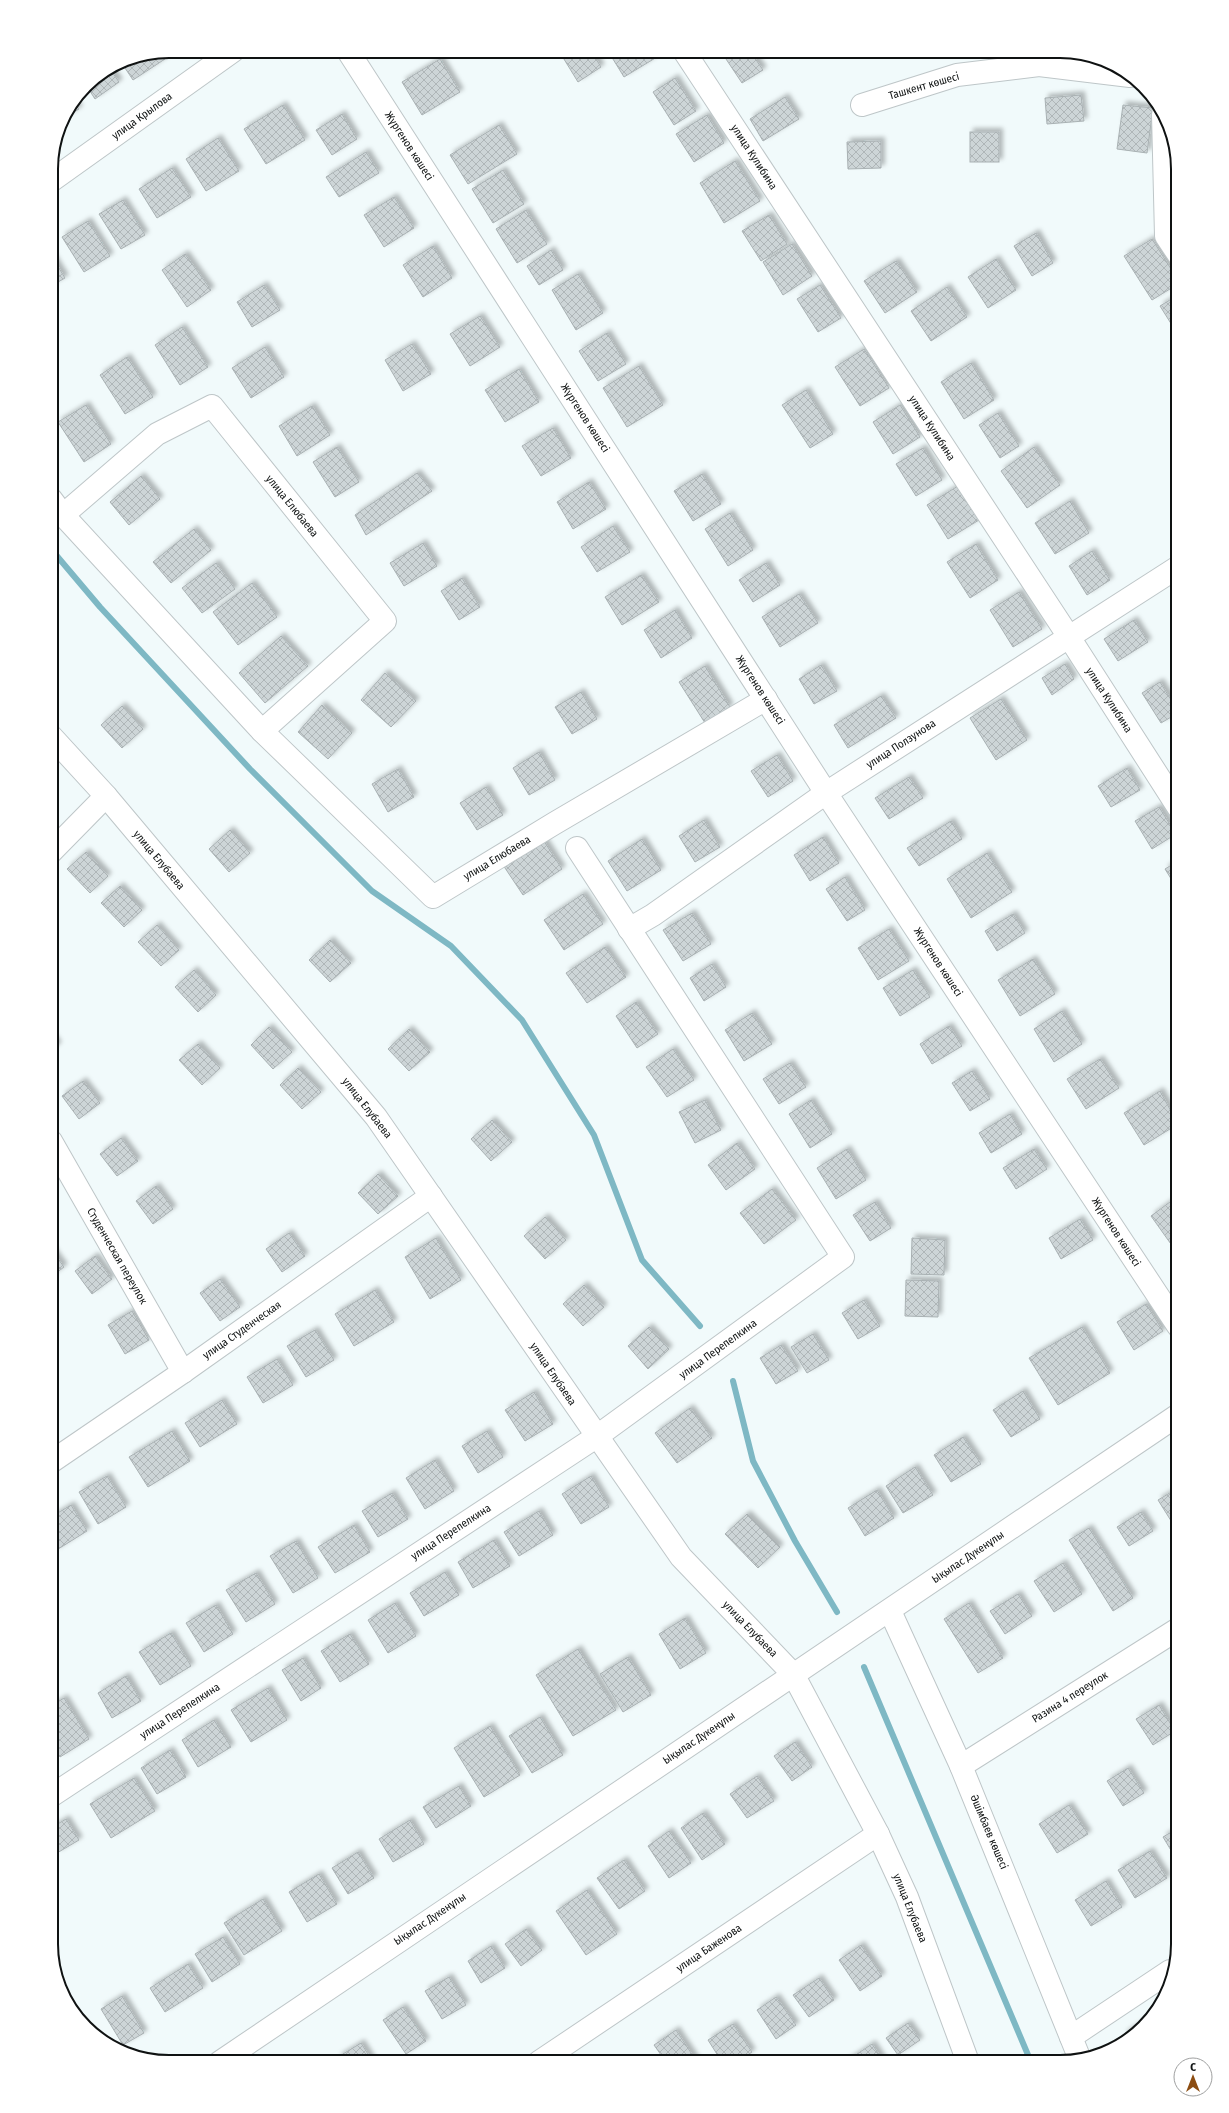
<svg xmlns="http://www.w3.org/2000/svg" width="1229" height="2113" font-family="'Fira Sans Condensed',sans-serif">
  <defs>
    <pattern id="building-cross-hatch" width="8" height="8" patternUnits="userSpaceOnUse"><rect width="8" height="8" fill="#cdd5d7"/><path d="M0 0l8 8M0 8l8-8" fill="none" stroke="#afb6b8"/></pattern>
    <filter id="shadow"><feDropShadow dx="3.5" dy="-3.5" stdDeviation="2" flood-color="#0004"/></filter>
  </defs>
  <rect width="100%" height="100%" fill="#f1fafb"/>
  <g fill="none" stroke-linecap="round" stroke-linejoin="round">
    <!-- stream -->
    <g stroke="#7eb8c4" stroke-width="6">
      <path d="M51,549L100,607L250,769L372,891L451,946L522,1020L594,1135L642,1260L700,1326"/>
      <path d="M733,1381L753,1461L795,1541L837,1612"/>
      <path d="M864,1667L1031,2062"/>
    </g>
  </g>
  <!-- building -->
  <g fill="url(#building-cross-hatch)" stroke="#a9b1b3" filter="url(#shadow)">
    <path d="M559,51H591L601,67L578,82Z"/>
    <path d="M608,51H653L657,57L624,77Z"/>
    <path d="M738,51H750L763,70L742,83L726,59Z"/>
    <path d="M161,53L165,59L133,80L121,62Z"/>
    <path d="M440,59L460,92L422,115L402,82Z"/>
    <path d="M110,69L119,82L95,99L86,85Z"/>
    <path d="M675,78L696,111L674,125L653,92Z"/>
    <path d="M1081,95L1084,121L1047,124L1045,98Z"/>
    <path d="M785,97L799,119L763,141L750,119Z"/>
    <path d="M74,102L79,109L64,118Z"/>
    <path d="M283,105L305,140L266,164L244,129Z"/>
    <path d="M1123,105L1153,108L1147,153L1117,149Z"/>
    <path d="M342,114L357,139L332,155L316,130Z"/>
    <path d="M707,115L724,143L694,162L676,134Z"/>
    <path d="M499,125L517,154L468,184L450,155Z"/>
    <rect x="970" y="132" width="29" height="30"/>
    <path d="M218,138L239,171L206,191L186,159Z"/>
    <path d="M881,141V168L848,169L847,142Z"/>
    <path d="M366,152L379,173L339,197L326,177Z"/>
    <path d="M735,161L760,201L724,223L700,183Z"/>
    <path d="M172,168L191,197L157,218L139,189Z"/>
    <path d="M503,170L524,204L493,223L472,189Z"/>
    <path d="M394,197L414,228L384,247L364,215Z"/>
    <path d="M123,200L145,235L121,249L99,214Z"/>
    <path d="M526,210L547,244L517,263L496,229Z"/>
    <path d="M769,215L787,244L761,261L742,231Z"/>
    <path d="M88,221L110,256L84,272L62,237Z"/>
    <path d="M1036,233L1053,263L1032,276L1014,246Z"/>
    <path d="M1152,239L1178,280V284L1152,300L1124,256Z"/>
    <path d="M792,244L812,276L783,295L763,262Z"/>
    <path d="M433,246L452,278L423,297L403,265Z"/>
    <path d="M551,250L563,270L539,285L527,266Z"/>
    <path d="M185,254L211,290L187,307L162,270Z"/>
    <path d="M51,255L65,278L51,286Z"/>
    <path d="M996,259L1016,290L988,308L968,277Z"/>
    <path d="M896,261L917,292L885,313L864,281Z"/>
    <path d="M578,274L603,313L576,330L552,290Z"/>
    <path d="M264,285L280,310L252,327L237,302Z"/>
    <path d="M820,285L841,318L818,332L797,299Z"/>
    <path d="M947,287L967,317L931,341L911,311Z"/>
    <path d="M1178,295V328L1175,330L1160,306Z"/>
    <path d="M480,316L500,347L470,366L450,334Z"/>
    <path d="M182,327L208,367L180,385L155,345Z"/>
    <path d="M607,333L626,364L598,381L579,351Z"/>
    <path d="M412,344L431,374L403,391L385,360Z"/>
    <path d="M265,347L284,377L251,398L232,368Z"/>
    <path d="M864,349L889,388L860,406L835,367Z"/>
    <path d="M127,357L153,397L125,414L100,375Z"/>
    <path d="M971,363L994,400L964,419L941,382Z"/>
    <path d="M639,366L663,405L627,427L603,388Z"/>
    <path d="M519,369L539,402L505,422L485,390Z"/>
    <path d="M806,390L833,434L810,448L782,405Z"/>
    <path d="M86,405L111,444L84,462L58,422Z"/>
    <path d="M900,405L920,437L893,454L873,422Z"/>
    <path d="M312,406L330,435L297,456L279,426Z"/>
    <path d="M998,413L1019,446L1000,458L979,425Z"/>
    <path d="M553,428L571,458L541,476L522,446Z"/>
    <path d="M337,447L359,482L335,497L313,462Z"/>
    <path d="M1034,447L1060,485L1027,508L1001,471Z"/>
    <path d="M923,448L942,480L916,496L896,464Z"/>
    <path d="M417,473L432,491L366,535L355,515Z"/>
    <path d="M702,474L721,504L693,521L674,491Z"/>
    <path d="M141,476L160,499L129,525L110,502Z"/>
    <path d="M589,482L606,509L573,529L557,502Z"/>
    <path d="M958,486L979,520L948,539L927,505Z"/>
    <path d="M1070,501L1089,533L1055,554L1035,523Z"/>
    <path d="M730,513L753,550L728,566L705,529Z"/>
    <path d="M613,526L630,552L597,572L581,547Z"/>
    <path d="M194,529L211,550L171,583L153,562Z"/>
    <path d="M423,543L437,566L404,586L390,563Z"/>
    <path d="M976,544L998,580L970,598L947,562Z"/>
    <path d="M1092,551L1110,580L1087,595L1069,566Z"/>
    <path d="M216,563L235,589L202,613L182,588Z"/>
    <path d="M766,563L780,585L753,602L739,580Z"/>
    <path d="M641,575L659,602L622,625L605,597Z"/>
    <path d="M462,578L480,607L459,620L441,591Z"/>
    <path d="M252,583L277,617L238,645L213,612Z"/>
    <path d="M1019,592L1042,629L1013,647L990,610Z"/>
    <path d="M799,594L818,623L780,647L762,617Z"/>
    <path d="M675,610L692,638L661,658L644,630Z"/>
    <path d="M1134,620L1148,642L1118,661L1104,639Z"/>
    <path d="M281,636L308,666L265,703L239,673Z"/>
    <path d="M1065,664L1074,679L1052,695L1042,678Z"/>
    <path d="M821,665L837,691L814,704L799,679Z"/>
    <path d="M705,666L730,707L705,723L679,682Z"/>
    <path d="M385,673L416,701L391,727L361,700Z"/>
    <path d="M1160,682L1178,711V713L1161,723L1142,693Z"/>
    <path d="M581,692L597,719L572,734L555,707Z"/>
    <path d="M881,696L896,718L848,748L834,725Z"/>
    <path d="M1001,699L1027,740L996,760L970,718Z"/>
    <path d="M322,705L352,733L328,759L298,732Z"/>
    <path d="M122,706L143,729L122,748L101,725Z"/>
    <path d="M539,752L555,780L529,795L513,768Z"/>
    <path d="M777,755L793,781L768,797L751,771Z"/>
    <path d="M1127,768L1140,790L1111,807L1098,786Z"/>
    <path d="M398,769L414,797L388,812L372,784Z"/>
    <path d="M909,777L923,798L889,819L875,798Z"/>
    <path d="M486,787L503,815L477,830L460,803Z"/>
    <path d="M1159,807L1176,834L1152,849L1135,821Z"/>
    <path d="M704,820L720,847L695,862L679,836Z"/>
    <path d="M951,821L962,839L919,866L907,848Z"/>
    <path d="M230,830L250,853L229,872L209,849Z"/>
    <path d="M823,837L839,863L810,881L794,855Z"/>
    <path d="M542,838L562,869L523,895L503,865Z"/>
    <path d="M642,839L661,870L627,891L608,861Z"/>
    <path d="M86,852L108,876L90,893L67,869Z"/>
    <path d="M987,853L1012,892L971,918L947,879Z"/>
    <path d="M1178,861V890L1165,869Z"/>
    <path d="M845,877L865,910L847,921L826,889Z"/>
    <path d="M120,886L142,910L124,927L101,903Z"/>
    <path d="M583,894L603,924L564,950L544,920Z"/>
    <path d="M692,913L711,944L683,961L663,930Z"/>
    <path d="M1013,914L1025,933L997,951L985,931Z"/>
    <path d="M157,925L179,950L161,966L138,942Z"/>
    <path d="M889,929L909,961L878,980L858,948Z"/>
    <path d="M330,940L351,963L330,982L309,960Z"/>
    <path d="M605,947L626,977L587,1003L566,973Z"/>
    <path d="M1033,959L1055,994L1020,1016L998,980Z"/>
    <path d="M712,964L726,987L704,1001L690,978Z"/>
    <path d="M194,970L216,995L198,1012L175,987Z"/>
    <path d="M913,970L930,997L900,1016L883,988Z"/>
    <path d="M636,1002L658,1034L637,1048L616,1016Z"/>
    <path d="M1062,1011L1082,1044L1054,1062L1034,1029Z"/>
    <path d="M752,1013L772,1044L744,1061L725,1030Z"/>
    <path d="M949,1026L962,1046L932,1064L920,1044Z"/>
    <path d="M269,1027L292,1052L273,1069L251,1045Z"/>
    <path d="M409,1029L430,1052L409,1071L388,1049Z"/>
    <path d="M51,1036L58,1045L51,1051Z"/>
    <path d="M198,1044L220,1068L202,1085L179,1060Z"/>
    <path d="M673,1049L694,1080L667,1097L646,1067Z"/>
    <path d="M1100,1059L1119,1088L1086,1109L1067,1079Z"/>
    <path d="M790,1063L806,1087L779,1104L763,1079Z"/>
    <path d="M298,1068L321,1092L302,1109L280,1085Z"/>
    <path d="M972,1071L990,1099L970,1111L952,1083Z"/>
    <path d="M83,1081L100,1103L79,1119L62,1096Z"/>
    <path d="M1160,1091L1178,1124L1144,1145L1124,1113Z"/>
    <path d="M705,1100L721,1130L695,1143L679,1112Z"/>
    <path d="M811,1100L832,1134L810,1148L789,1114Z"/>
    <path d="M1010,1114L1022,1134L991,1153L979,1133Z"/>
    <path d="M492,1120L512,1142L491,1161L471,1139Z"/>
    <path d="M121,1138L138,1161L117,1176L100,1154Z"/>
    <path d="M737,1143L755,1169L726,1190L708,1165Z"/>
    <path d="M847,1149L866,1180L836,1199L817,1168Z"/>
    <path d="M1034,1149L1047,1169L1016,1189L1003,1168Z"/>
    <path d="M378,1174L398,1196L378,1214L358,1193Z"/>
    <path d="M156,1186L173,1209L153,1224L136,1201Z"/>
    <path d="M772,1189L796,1220L764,1244L740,1213Z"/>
    <path d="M1178,1196V1254L1151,1216Z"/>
    <path d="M875,1202L891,1228L870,1241L853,1215Z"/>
    <path d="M545,1217L566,1240L545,1259L524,1236Z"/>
    <path d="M1080,1219L1093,1240L1061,1259L1049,1238Z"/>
    <path d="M289,1233L305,1256L282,1272L266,1249Z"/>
    <path d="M436,1238L461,1280L430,1299L405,1257Z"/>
    <path d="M912,1238L945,1240L944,1275L911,1274Z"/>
    <path d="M51,1249L64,1267L51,1277Z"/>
    <path d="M95,1256L112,1279L92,1294L75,1271Z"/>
    <path d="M220,1279L240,1307L220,1321L200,1293Z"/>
    <path d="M906,1280L939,1281L938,1317L905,1316Z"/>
    <path d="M584,1285L604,1307L583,1326L563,1304Z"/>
    <path d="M375,1290L394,1322L354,1346L335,1314Z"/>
    <path d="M864,1300L880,1326L858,1339L842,1313Z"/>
    <path d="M1146,1304L1163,1331L1134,1350L1117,1322Z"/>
    <path d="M132,1311L149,1340L125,1354L108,1325Z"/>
    <path d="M649,1327L669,1349L648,1369L628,1346Z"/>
    <path d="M1082,1327L1110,1373L1058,1405L1029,1358Z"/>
    <path d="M315,1330L334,1360L306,1377L287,1346Z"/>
    <path d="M813,1334L829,1360L807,1373L791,1347Z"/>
    <path d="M781,1345L798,1371L776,1384L760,1358Z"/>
    <path d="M277,1359L293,1385L263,1403L247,1377Z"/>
    <path d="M1023,1391L1040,1419L1011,1437L993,1410Z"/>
    <path d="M534,1392L553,1424L525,1441L505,1410Z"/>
    <path d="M222,1400L237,1424L200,1447L185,1423Z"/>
    <path d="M690,1408L712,1438L677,1463L655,1433Z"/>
    <path d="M172,1431L190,1461L148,1487L129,1457Z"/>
    <path d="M487,1431L503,1457L478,1473L462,1446Z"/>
    <path d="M963,1437L981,1464L951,1482L934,1455Z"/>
    <path d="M435,1460L454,1491L425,1509L406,1478Z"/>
    <path d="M915,1467L933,1495L903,1513L886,1486Z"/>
    <path d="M107,1476L126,1507L98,1524L79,1492Z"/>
    <path d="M591,1476L609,1507L581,1524L562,1494Z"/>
    <path d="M1178,1488V1521L1173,1524L1158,1500Z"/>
    <path d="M877,1490L894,1518L865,1536L848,1508Z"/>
    <path d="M392,1493L408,1519L378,1537L362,1511Z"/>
    <path d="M71,1505L87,1531L55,1551L51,1544V1517Z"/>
    <path d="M539,1511L553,1535L519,1556L504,1532Z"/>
    <path d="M1141,1512L1153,1531L1129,1546L1117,1527Z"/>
    <path d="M747,1514L780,1547L758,1568L725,1534Z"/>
    <path d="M354,1525L370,1552L335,1573L318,1547Z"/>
    <path d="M1089,1528L1133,1598L1113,1611L1069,1540Z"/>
    <path d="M494,1540L510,1566L473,1588L458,1562Z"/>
    <path d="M296,1541L318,1578L293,1593L270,1556Z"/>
    <path d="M1063,1563L1082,1594L1054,1612L1034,1581Z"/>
    <path d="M445,1572L459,1595L424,1616L410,1593Z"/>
    <path d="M256,1573L275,1604L246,1622L226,1590Z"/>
    <path d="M1018,1594L1032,1616L1005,1634L990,1611Z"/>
    <path d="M395,1603L416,1636L388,1653L368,1620Z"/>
    <path d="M969,1603L1003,1658L978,1673L944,1619Z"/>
    <path d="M216,1605L233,1634L204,1652L186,1623Z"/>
    <path d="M685,1618L706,1653L680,1669L659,1634Z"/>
    <path d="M171,1633L191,1666L160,1685L139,1652Z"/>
    <path d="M350,1634L369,1664L340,1682L321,1651Z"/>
    <path d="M578,1649L616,1710L573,1736L536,1675Z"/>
    <path d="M628,1657L651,1695L623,1712L600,1674Z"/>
    <path d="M303,1658L321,1688L301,1701L282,1670Z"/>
    <path d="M126,1676L141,1701L112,1718L98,1693Z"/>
    <path d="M268,1688L287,1720L251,1742L231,1710Z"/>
    <path d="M64,1698L89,1739L60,1757L51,1742V1706Z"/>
    <path d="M1159,1705L1175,1731L1153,1745L1136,1719Z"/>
    <path d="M540,1717L563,1755L532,1773L509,1736Z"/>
    <path d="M214,1720L231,1747L198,1767L182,1740Z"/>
    <path d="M490,1726L520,1775L484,1797L454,1748Z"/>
    <path d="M795,1742L812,1767L792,1781L774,1756Z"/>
    <path d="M170,1750L186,1777L157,1794L141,1768Z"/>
    <path d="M1128,1768L1144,1793L1123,1806L1107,1781Z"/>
    <path d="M757,1776L774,1801L747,1818L730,1794Z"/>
    <path d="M134,1778L155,1811L111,1838L90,1804Z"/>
    <path d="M459,1786L471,1806L436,1828L423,1807Z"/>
    <path d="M1069,1805L1088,1834L1057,1853L1039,1824Z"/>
    <path d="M703,1813L725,1844L702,1860L681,1828Z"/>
    <path d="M66,1819L79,1840L57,1853L51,1843V1828Z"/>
    <path d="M410,1820L424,1844L393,1862L379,1839Z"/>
    <path d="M1178,1828V1862L1163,1837Z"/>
    <path d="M669,1831L691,1863L669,1878L648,1846Z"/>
    <path d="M1150,1851L1167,1878L1135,1898L1118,1870Z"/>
    <path d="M358,1852L374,1878L348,1894L332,1868Z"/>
    <path d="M624,1860L645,1891L619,1909L597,1878Z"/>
    <path d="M319,1874L337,1904L307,1922L289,1892Z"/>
    <path d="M1106,1881L1122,1907L1091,1926L1075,1900Z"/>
    <path d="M587,1890L617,1934L586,1955L556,1911Z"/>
    <path d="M263,1899L282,1931L244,1955L224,1923Z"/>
    <path d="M526,1929L542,1950L521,1966L505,1944Z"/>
    <path d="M223,1937L240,1964L212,1982L195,1954Z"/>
    <path d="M861,1945L882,1976L860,1991L839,1960Z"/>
    <path d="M491,1946L505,1968L481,1983L468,1961Z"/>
    <path d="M188,1964L203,1988L165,2012L150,1988Z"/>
    <path d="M449,1977L466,2005L442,2019L425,1991Z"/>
    <path d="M819,1978L834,2000L809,2017L793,1995Z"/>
    <path d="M122,1996L144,2033L123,2045L101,2009Z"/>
    <path d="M776,1997L796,2025L776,2039L757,2010Z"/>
    <path d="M403,2007L426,2041L406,2054L383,2020Z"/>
    <path d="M1143,2022L1126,2037L1124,2034Z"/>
    <path d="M908,2023L920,2040L898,2055L886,2038Z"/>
    <path d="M733,2024L752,2052L738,2062H722L708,2040Z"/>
    <path d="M676,2030L697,2062H666L654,2045Z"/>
    <path d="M361,2043L373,2062H341L338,2057Z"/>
    <path d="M872,2044L884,2062H845Z"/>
  </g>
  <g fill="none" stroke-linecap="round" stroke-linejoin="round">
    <defs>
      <g id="minor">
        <path d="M348,51L826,793L1178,1326"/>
        <path d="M684,51L1069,637L1178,807"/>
        <path d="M862,105L957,75L1039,65L1130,76"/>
        <path d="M1163,114L1166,236L1178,254"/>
        <path d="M51,181L233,51"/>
        <path d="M51,499L63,515L262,731L433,897L555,823L766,699"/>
        <path d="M63,515L157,434L212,406L385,621L262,731"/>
        <path d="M51,736L106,796L376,1117L681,1557L793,1674L878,1834L907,1897L968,2062"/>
        <path d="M51,852L106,796"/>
        <path d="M629,929L653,915L826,793L1178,567"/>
        <path d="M51,1141L183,1372"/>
        <path d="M51,1462L183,1372L431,1196"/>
        <path d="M890,1611L961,1766L1079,2057"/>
        <path d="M961,1766L1178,1629"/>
        <path d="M51,1796L596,1437L843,1257L577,848"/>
        <path d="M1071,2037L1170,1971"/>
        <path d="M220,2062L1178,1415"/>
        <path d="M539,2062L878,1834"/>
      </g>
    </defs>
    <!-- minor casing -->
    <use href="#minor" stroke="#bec6c8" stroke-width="24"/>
    <!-- minor -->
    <use href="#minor" stroke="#fff" stroke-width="22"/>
  </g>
  <g text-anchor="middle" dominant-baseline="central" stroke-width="3" stroke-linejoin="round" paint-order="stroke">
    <!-- street labels -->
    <g font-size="11" fill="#0f1212" stroke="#fff">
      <text transform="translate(924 86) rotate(-16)">Ташкент көшесі</text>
      <text transform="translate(142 116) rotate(-36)">улица Крылова</text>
      <text transform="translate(409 146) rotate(57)">Жүргенов көшесі</text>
      <text transform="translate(754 157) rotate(57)">улица Кулибина</text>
      <text transform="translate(585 418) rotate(57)">Жүргенов көшесі</text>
      <text transform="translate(932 428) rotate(57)">улица Кулибина</text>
      <text transform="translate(292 506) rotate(51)">улица Елюбаева</text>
      <text transform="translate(760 690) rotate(57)">Жүргенов көшесі</text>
      <text transform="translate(1109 700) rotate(57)">улица Кулибина</text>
      <text transform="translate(901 744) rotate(-33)">улица Ползунова</text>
      <text transform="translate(497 858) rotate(-31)">улица Елюбаева</text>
      <text transform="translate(159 860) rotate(50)">улица Елубаева</text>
      <text transform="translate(938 962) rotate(57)">Жүргенов көшесі</text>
      <text transform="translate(367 1108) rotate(52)">улица Елубаева</text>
      <text transform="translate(1116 1232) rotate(57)">Жүргенов көшесі</text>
      <text transform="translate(117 1256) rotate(60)">Студенческая переулок</text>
      <text transform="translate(242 1330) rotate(-35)">улица Студенческая</text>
      <text transform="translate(718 1349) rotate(-36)">улица Перепелкина</text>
      <text transform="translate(553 1374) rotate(56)">улица Елубаева</text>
      <text transform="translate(451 1532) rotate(-33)">улица Перепелкина</text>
      <text transform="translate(968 1557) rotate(-34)">Ықылас Дүкенұлы</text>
      <text transform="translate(750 1629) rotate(46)">улица Елубаева</text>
      <text transform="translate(1070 1697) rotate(-32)">Разина 4 переулок</text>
      <text transform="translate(180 1711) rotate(-33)">улица Перепелкина</text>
      <text transform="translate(699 1738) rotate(-34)">Ықылас Дүкенұлы</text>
      <text transform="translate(989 1832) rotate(67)">Әшімбаев көшесі</text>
      <text transform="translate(910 1908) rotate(68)">улица Елубаева</text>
      <text transform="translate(430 1919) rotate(-34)">Ықылас Дүкенұлы</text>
      <text transform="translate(709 1948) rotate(-34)">улица Баженова</text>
    </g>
  </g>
  <!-- crop -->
  <path d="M0 0H1229V2113H0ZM169 58H1060A111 111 0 0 1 1171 169V1944A111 111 0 0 1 1060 2055H169A111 111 0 0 1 58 1944V169A111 111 0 0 1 169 58Z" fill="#fff" fill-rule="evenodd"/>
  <path fill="none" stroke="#0f1212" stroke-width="2" d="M169 58H1060A111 111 0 0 1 1171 169V1944A111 111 0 0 1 1060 2055H169A111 111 0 0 1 58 1944V169A111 111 0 0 1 169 58Z"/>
  <!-- north arrow -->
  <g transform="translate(1193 2077)"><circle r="19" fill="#ffffff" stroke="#9fa0a0"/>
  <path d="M0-3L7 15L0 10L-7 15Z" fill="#8c4d12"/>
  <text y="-6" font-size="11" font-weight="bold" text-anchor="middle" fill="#0f1212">С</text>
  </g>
</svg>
